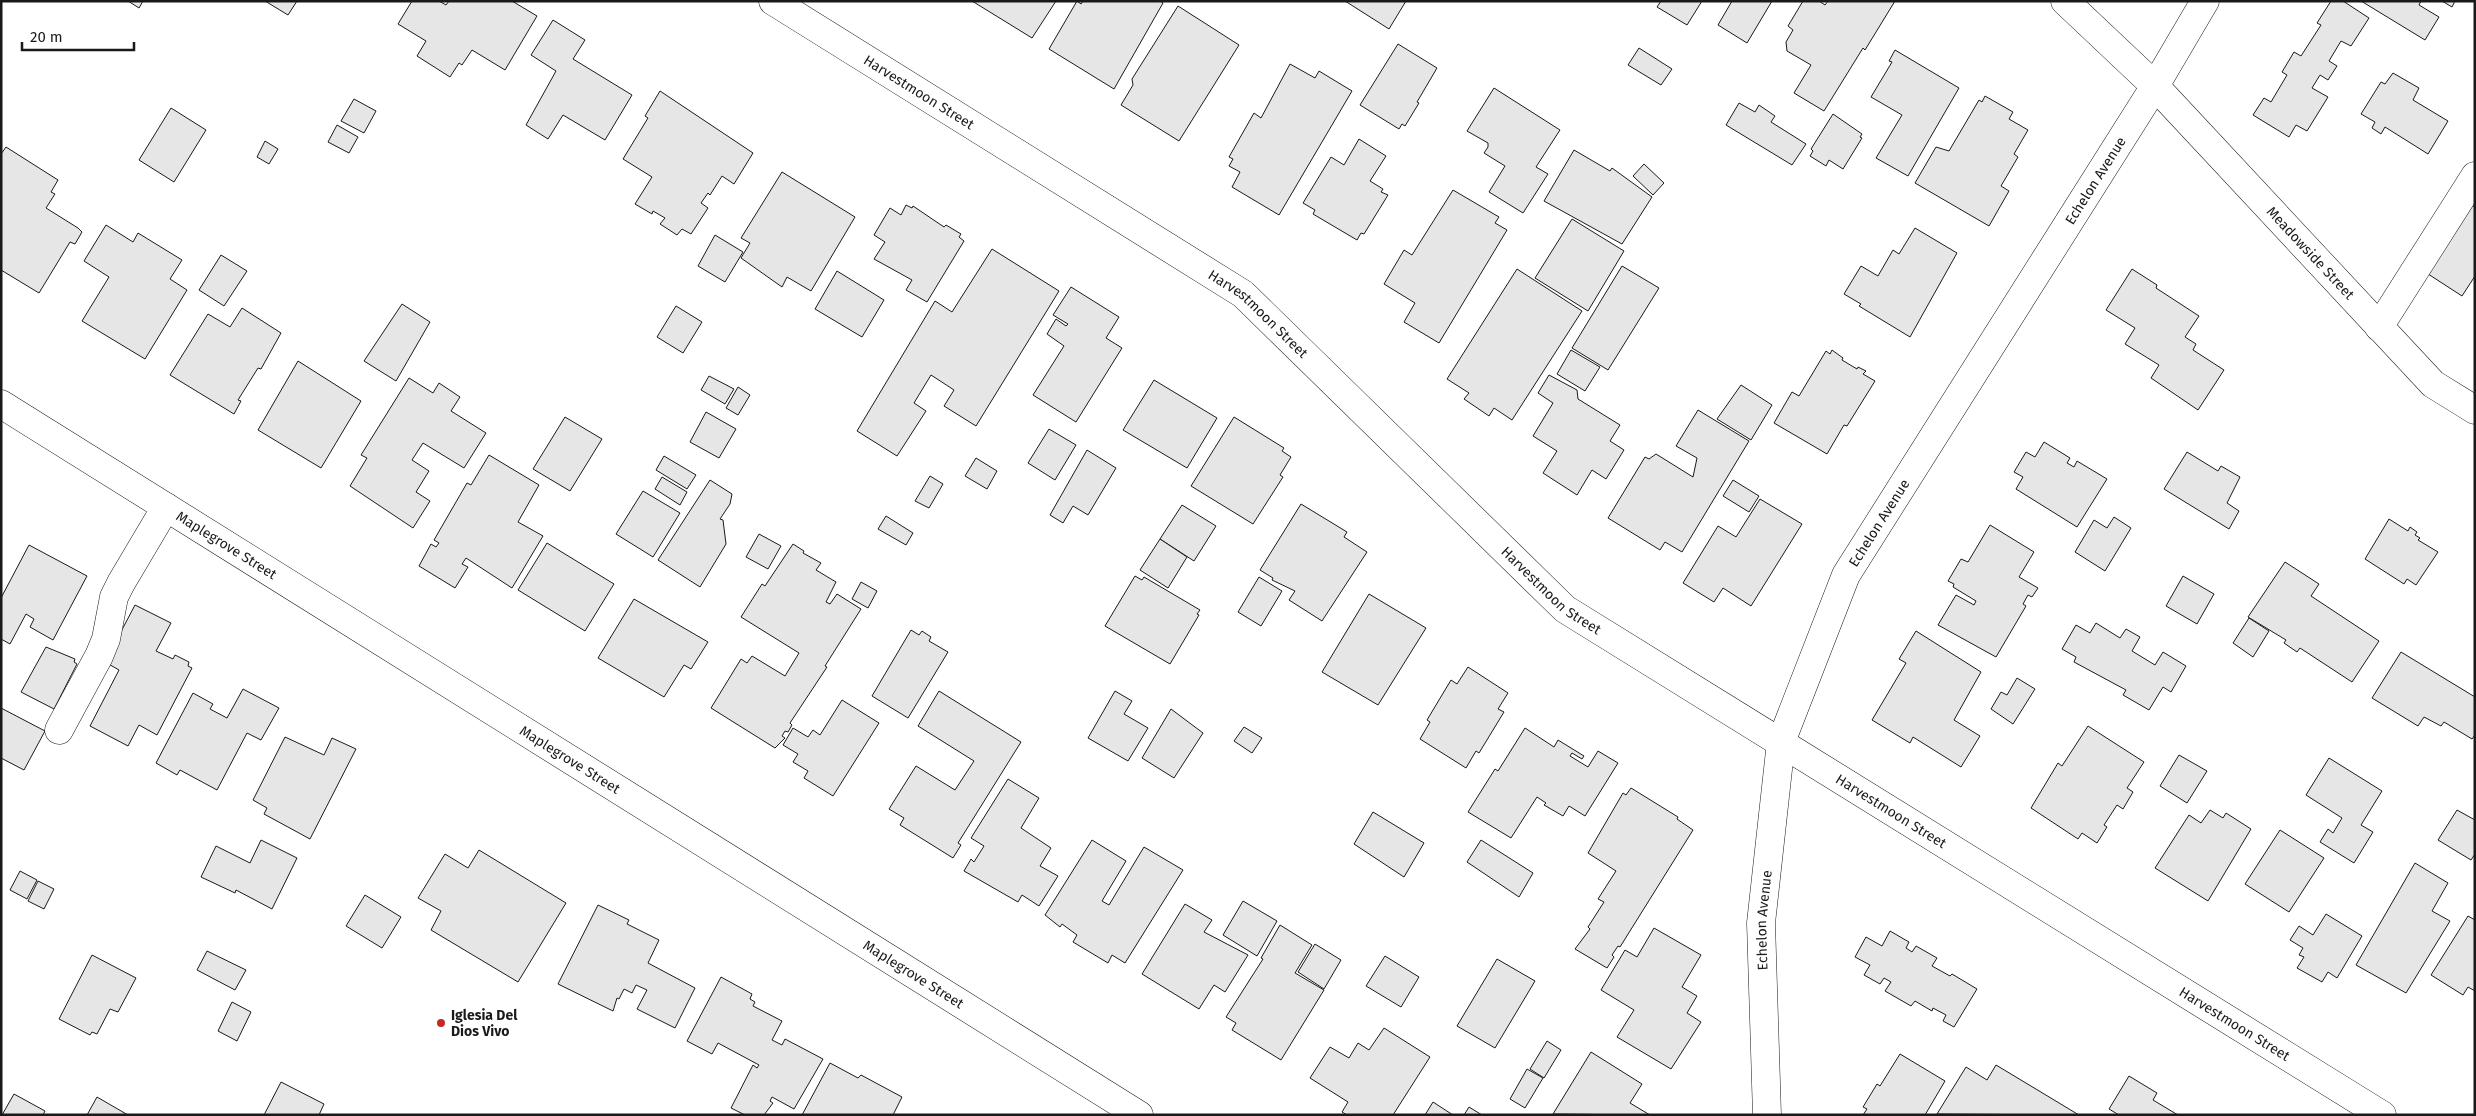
<svg xmlns="http://www.w3.org/2000/svg" width="2476" height="1116" font-family="'Fira Sans',sans-serif">
  <rect width="100%" height="100%" fill="#fff"/>
  <!-- building -->
  <g fill="#e6e6e6" stroke="#1a1a1a">
    <path d="M128,1H143L139,8Z"/>
    <path d="M265,1H297L288,15Z"/>
    <path d="M412,1H439L446,5L449,1H512L537,16L505,70L472,50L462,65L459,63L450,77L417,56L426,41L398,24Z"/>
    <path d="M972,1H1056L1032,38Z"/>
    <path d="M1077,1L1081,4L1083,1H1160L1163,3L1114,89L1049,49Z"/>
    <path d="M1345,1H1406L1389,29Z"/>
    <path d="M1661,1H1702L1687,25L1657,7Z"/>
    <path d="M1732,1H1772L1747,43L1718,25Z"/>
    <path d="M1803,1H1819L1825,5L1828,1H1895L1865,50L1863,48L1824,111L1794,93L1811,65L1787,51L1786,42L1793,30L1788,26Z"/>
    <path d="M2331,1H2343L2369,18L2351,46L2341,41L2329,61L2337,66L2328,80L2320,75L2312,88L2328,97L2307,131L2296,125L2289,137L2253,115L2264,98L2271,102L2287,75L2282,72L2294,52L2301,56L2321,25L2317,23Z"/>
    <path d="M2361,1H2421L2419,5L2439,17L2425,40Z"/>
    <path d="M2442,1H2455L2452,7Z"/>
    <path d="M1178,6L1239,45L1179,141L1121,105L1133,85L1132,79Z"/>
    <path d="M553,20L585,40L573,59L632,95L605,140L563,115L548,139L526,125L556,71L531,55Z"/>
    <path d="M1398,44L1437,68L1417,102L1419,103L1405,126L1402,124L1399,129L1360,105Z"/>
    <path d="M1639,48L1672,69L1661,85L1628,65Z"/>
    <path d="M1895,50L1959,88L1908,176L1876,158L1902,115L1871,97L1892,62L1889,61Z"/>
    <path d="M1290,64L1315,78L1319,71L1352,91L1279,215L1232,187L1240,172L1229,166L1233,159L1229,157L1254,113L1261,118Z"/>
    <path d="M2393,73L2419,88L2413,100L2448,121L2428,154L2385,127L2381,134L2372,128L2375,122L2361,114L2381,82L2385,84Z"/>
    <path d="M1494,88L1560,130L1536,167L1548,174L1523,213L1489,192L1505,166L1484,153L1488,147V143L1467,131Z"/>
    <path d="M660,91L753,153L734,184L722,176L710,195L708,193L701,203L708,208L691,234L682,229L677,235L660,224L665,218L653,211L652,214L635,204L652,177L623,159L648,118L645,116Z"/>
    <path d="M1985,96L2013,112L2009,119L2028,130L2014,154L2018,157L2001,186L2009,191L1989,226L1915,183L1936,147L1949,151L1979,100L1982,102Z"/>
    <path d="M354,99L376,111L364,133L341,121Z"/>
    <path d="M1739,103L1755,112L1759,105L1775,116L1771,122L1806,144L1792,165L1726,125Z"/>
    <path d="M171,108L206,130L174,182L139,160Z"/>
    <path d="M1833,114L1862,134L1860,137L1862,138L1843,169L1829,160L1826,166L1810,156L1813,151L1811,149Z"/>
    <path d="M337,125L358,137L349,153L328,142Z"/>
    <path d="M1359,139L1386,156L1370,181L1383,189L1381,192L1388,195L1364,234L1361,233L1357,240L1313,214L1315,210L1303,203L1331,157L1344,165Z"/>
    <path d="M265,141L278,149L269,164L257,157Z"/>
    <path d="M6,147L58,180L51,192L55,194L46,208L78,228L82,232L75,244L70,242L39,293L1,270V154Z"/>
    <path d="M1574,150L1610,171L1612,168L1652,197L1622,244L1544,201Z"/>
    <path d="M1644,164L1664,183L1653,195L1633,176Z"/>
    <path d="M782,172L855,217L811,291L787,277L782,287L741,258L750,243L741,238Z"/>
    <path d="M1453,190L1499,217L1495,223L1507,230L1439,343L1404,322L1415,303L1384,284L1404,250L1412,255Z"/>
    <path d="M2469,204L2475,207V276L2462,296L2425,272Z"/>
    <path d="M906,205L912,208L913,206L944,227L946,225L961,234L959,237L964,241L927,302L906,290L912,280L874,259L885,242L874,235L890,208L901,215Z"/>
    <path d="M1572,219L1624,251L1588,311L1535,278Z"/>
    <path d="M106,225L133,242L138,233L182,260L170,279L187,290L145,359L82,321L109,277L84,261Z"/>
    <path d="M1915,228L1957,253L1910,337L1859,306L1861,304L1844,294L1861,266L1878,276L1893,250L1899,254Z"/>
    <path d="M715,235L743,252L725,282L698,266Z"/>
    <path d="M992,249L1059,291L976,426L944,406L954,390L931,375L914,403L926,411L897,456L857,431L935,301L952,312Z"/>
    <path d="M221,255L247,271L224,306L199,290Z"/>
    <path d="M1622,266L1659,288L1608,370L1572,348Z"/>
    <path d="M1517,269L1582,311L1512,420L1494,408L1489,416L1464,399L1469,393L1447,379Z"/>
    <path d="M2132,269L2157,285L2156,288L2199,316L2185,337L2196,344L2193,350L2224,370L2198,410L2151,378L2159,365L2125,344L2135,328L2106,310Z"/>
    <path d="M837,271L884,300L862,337L815,309Z"/>
    <path d="M1071,287L1119,317L1106,338L1122,348L1076,422L1033,395L1064,346L1047,334L1056,319L1066,326L1068,324L1053,315Z"/>
    <path d="M402,304L430,322L396,381L364,361Z"/>
    <path d="M676,306L702,322L683,353L657,337Z"/>
    <path d="M242,308L281,333L261,369L258,368L238,400L241,401L234,414L170,375L208,314L230,327Z"/>
    <path d="M1571,350L1600,367L1585,391L1557,374Z"/>
    <path d="M1832,350L1843,358L1842,360L1857,369L1858,367L1866,371L1863,374L1875,381L1847,426L1844,425L1827,454L1774,423L1792,392L1799,396L1826,351L1830,354Z"/>
    <path d="M298,361L361,401L321,468L258,430Z"/>
    <path d="M1549,375L1577,390L1578,399L1620,425L1610,441L1624,450L1606,479L1592,470L1577,495L1543,473L1557,451L1533,436L1553,403L1538,393Z"/>
    <path d="M709,376L734,389L725,404L701,390Z"/>
    <path d="M409,378L433,393L439,383L460,397L451,411L486,433L464,468L423,443L412,460L429,471L416,492L430,501L413,528L350,486L367,458L361,455Z"/>
    <path d="M1154,380L1217,418L1187,468L1123,430Z"/>
    <path d="M1741,385L1772,405L1751,440L1717,419Z"/>
    <path d="M738,387L750,395L738,415L726,408Z"/>
    <path d="M1698,410L1749,441L1682,552L1665,542L1660,550L1608,518L1645,457L1649,459L1656,454L1693,477L1697,458L1676,446Z"/>
    <path d="M706,412L736,429L719,458L690,442Z"/>
    <path d="M565,417L602,439L570,491L533,469Z"/>
    <path d="M1234,417L1284,448L1282,451L1291,457L1280,475L1283,477L1253,524L1191,486Z"/>
    <path d="M1049,429L1076,445L1055,480L1028,463Z"/>
    <path d="M2044,442L2070,458L2067,463L2074,467L2077,461L2107,479L2077,527L2016,489L2023,477L2014,472L2026,452L2035,457Z"/>
    <path d="M1087,450L1116,468L1088,515L1073,506L1063,523L1050,515Z"/>
    <path d="M2187,452L2218,471L2221,466L2240,477L2227,503L2239,511L2229,529L2164,489Z"/>
    <path d="M489,455L539,485L518,522L543,536L512,588L466,558L462,564L468,567L455,588L419,566L431,544L436,547L439,543L434,540L467,483L471,485Z"/>
    <path d="M664,456L696,475L687,489L656,470Z"/>
    <path d="M976,458L997,471L987,489L965,476Z"/>
    <path d="M930,476L943,484L929,508L915,501Z"/>
    <path d="M662,477L687,492L680,505L655,489Z"/>
    <path d="M710,480L732,494L730,504L720,519L723,520L726,544L700,587L658,560Z"/>
    <path d="M1733,480L1759,496L1749,512L1723,496Z"/>
    <path d="M643,491L680,513L653,557L616,534Z"/>
    <path d="M1760,499L1802,524L1751,606L1723,588L1714,602L1683,583L1718,526L1736,537Z"/>
    <path d="M1301,504L1347,532L1344,537L1367,552L1322,621L1289,600L1295,591L1272,580L1273,578L1260,570Z"/>
    <path d="M1182,505L1216,526L1194,561L1160,539Z"/>
    <path d="M886,516L913,533L906,545L878,529Z"/>
    <path d="M2114,517L2131,528L2105,571L2075,552L2094,520L2107,528Z"/>
    <path d="M2389,519L2408,531L2410,527L2417,532L2415,535L2420,538L2418,540L2438,552L2416,585L2407,579L2404,584L2365,559Z"/>
    <path d="M1990,525L2034,552L2019,577L2038,588L2032,597L2028,595L2023,604L2026,606L1996,657L1938,625L1956,595L1974,605L1976,601L1953,587L1954,584L1948,581L1961,559L1968,562Z"/>
    <path d="M759,534L781,546L768,569L746,557Z"/>
    <path d="M1160,539L1187,557L1168,588L1140,570Z"/>
    <path d="M547,543L614,584L585,631L518,590Z"/>
    <path d="M793,544L804,551L803,553L821,563L816,570L836,582L826,602L830,604L837,594L861,609L825,666L827,667L790,723L792,725L788,732L785,731L782,736L785,738L775,748L711,708L741,659L747,663L752,656L785,676L799,653L741,617L762,584L765,586Z"/>
    <path d="M29,545L87,576L53,640L30,627L34,619L26,614L10,644L1,639V598Z"/>
    <path d="M2285,562L2319,584L2311,596L2379,641L2352,682L2300,648L2297,652L2284,643L2286,640L2248,617Z"/>
    <path d="M1135,576L1142,580L1144,577L1200,610L1197,614L1199,615L1170,664L1105,626Z"/>
    <path d="M2183,576L2214,594L2197,624L2166,606Z"/>
    <path d="M1259,577L1282,591L1261,626L1238,612Z"/>
    <path d="M861,582L877,591L868,608L852,599Z"/>
    <path d="M1369,594L1426,628L1378,705L1322,672Z"/>
    <path d="M634,599L708,642L691,669L684,665L664,697L598,658Z"/>
    <path d="M135,605L171,623L156,651L173,659L175,655L189,662L188,666L192,668L157,735L139,725L128,746L90,726L119,670L105,662Z"/>
    <path d="M2249,618L2269,631L2253,657L2233,643Z"/>
    <path d="M2096,623L2120,638L2126,629L2140,637L2132,651L2155,665L2163,652L2186,666L2171,692L2163,687L2149,710L2123,695L2126,690L2074,662L2076,657L2062,649L2076,625L2090,633Z"/>
    <path d="M911,630L919,635L922,631L931,637L929,641L948,652L908,718L872,696Z"/>
    <path d="M1916,631L1981,672L1954,720L1980,736L1961,767L1913,737L1910,743L1872,720L1906,663L1899,659Z"/>
    <path d="M46,647L75,659L74,662L77,664L54,709L21,692Z"/>
    <path d="M2401,652L2475,697V735L2472,739L2444,722L2441,726L2424,717L2418,726L2372,698Z"/>
    <path d="M1468,667L1508,693L1498,709L1504,712L1479,753L1476,751L1466,768L1420,739L1430,722L1427,720L1451,680L1457,684Z"/>
    <path d="M2017,678L2035,689L2013,724L1991,709L2001,692L2007,695Z"/>
    <path d="M243,689L279,708L261,740L247,733L217,790L180,770L177,775L156,763L193,693L213,704L210,709L227,718Z"/>
    <path d="M939,691L1021,742L958,843L961,845L953,858L900,825L904,818L889,809L916,766L955,790L974,761L918,726Z"/>
    <path d="M1115,691L1132,701L1124,714L1148,728L1128,761L1088,738Z"/>
    <path d="M842,700L879,723L833,796L804,778L808,771L793,762L798,754L783,745L793,728L808,737L813,730L820,735Z"/>
    <path d="M1,708L45,731L24,770L1,758Z"/>
    <path d="M1171,709L1203,733L1174,778L1142,758Z"/>
    <path d="M2088,726L2144,762L2127,788L2133,792L2123,809L2117,805L2104,825L2107,827L2097,843L2082,833L2078,839L2031,808L2058,763L2062,766Z"/>
    <path d="M1244,727L1262,738L1252,753L1234,741Z"/>
    <path d="M1525,728L1554,747L1558,740L1584,756L1582,759L1572,753L1570,756L1588,767L1598,751L1618,763L1585,816L1569,806L1563,816L1544,805L1546,803L1537,797L1511,838L1468,812L1495,769L1498,771Z"/>
    <path d="M285,737L324,755L332,738L356,749L310,839L264,814L267,808L253,800Z"/>
    <path d="M2179,755L2207,771L2187,803L2160,786Z"/>
    <path d="M2329,758L2382,791L2361,825L2373,832L2354,863L2320,842L2328,829L2333,833L2342,818L2306,795Z"/>
    <path d="M1008,779L1039,798L1021,828L1051,848L1040,866L1058,876L1039,906L1022,895L1018,902L964,871L971,859L974,862L984,846L971,838Z"/>
    <path d="M1631,788L1678,817L1677,819L1693,830L1620,947L1618,946L1612,955L1614,957L1607,968L1575,949L1590,929L1588,927L1604,902L1598,899L1616,871L1588,853L1623,793L1626,795Z"/>
    <path d="M2210,810L2223,818L2226,813L2251,829L2208,901L2155,868L2189,815L2201,823Z"/>
    <path d="M2457,810L2475,820V854L2471,860L2438,840Z"/>
    <path d="M1373,812L1424,843L1404,877L1354,844Z"/>
    <path d="M2280,830L2324,858L2289,912L2245,884Z"/>
    <path d="M261,840L297,858L272,909L236,890L235,893L201,877L216,846L250,863Z"/>
    <path d="M1092,840L1126,861L1102,901L1109,905L1144,847L1183,870L1125,963L1112,955L1108,963L1073,942L1077,935L1062,924L1060,927L1045,915Z"/>
    <path d="M1481,840L1533,873L1519,897L1467,862Z"/>
    <path d="M479,850L566,903L518,982L431,930L441,911L418,898L445,854L468,868Z"/>
    <path d="M2415,863L2448,883L2432,911L2450,921L2406,993L2356,965Z"/>
    <path d="M20,871L37,880L27,899L10,890Z"/>
    <path d="M38,881L54,889L44,909L28,901Z"/>
    <path d="M365,895L401,917L382,948L346,926Z"/>
    <path d="M1243,901L1277,921L1257,956L1223,935Z"/>
    <path d="M1185,904L1212,920L1204,932L1248,955L1225,992L1214,985L1199,1009L1142,974Z"/>
    <path d="M598,905L629,920L627,924L659,940L648,963L695,988L675,1028L637,1009L647,990L636,985L632,993L624,989L619,999L617,998L613,1011L558,984Z"/>
    <path d="M2326,914L2362,936L2337,978L2328,972L2322,982L2297,968L2304,957L2299,955L2303,948L2290,940L2299,926L2313,935Z"/>
    <path d="M2468,916L2475,920V991L2468,987L2463,995L2431,975Z"/>
    <path d="M1280,925L1312,945L1295,973L1324,990L1281,1060L1232,1030L1236,1023L1226,1017L1263,959L1261,958Z"/>
    <path d="M1654,928L1701,955L1682,987L1697,996L1687,1013L1701,1022L1671,1069L1617,1037L1634,1010L1601,990L1625,950L1637,957Z"/>
    <path d="M1890,931L1909,942L1906,948L1912,952L1916,946L1937,958L1932,966L1950,976L1952,974L1977,989L1954,1027L1943,1021L1946,1015L1933,1008L1932,1011L1915,1001L1911,1006L1885,991L1891,982L1884,978L1880,984L1864,975L1870,965L1855,957L1866,937L1882,946Z"/>
    <path d="M1315,944L1341,960L1324,989L1298,972Z"/>
    <path d="M207,951L246,970L235,990L197,970Z"/>
    <path d="M92,955L136,978L118,1012L110,1009L97,1034L92,1032L90,1035L59,1019Z"/>
    <path d="M1385,956L1419,977L1401,1007L1366,986Z"/>
    <path d="M1497,959L1535,981L1495,1048L1457,1026Z"/>
    <path d="M721,977L752,994L750,999L755,1002L753,1006L782,1021L772,1040L782,1045L785,1039L823,1059L794,1109L772,1097L770,1101L773,1103L764,1115H745L731,1108L753,1065L757,1068L759,1065L718,1043L712,1054L687,1041Z"/>
    <path d="M232,1002L251,1012L237,1041L218,1031Z"/>
    <path d="M1384,1028L1430,1057L1393,1115H1347L1342,1112L1348,1102L1310,1078L1330,1047L1349,1058L1358,1043L1369,1050Z"/>
    <path d="M1547,1041L1561,1050L1544,1078L1530,1069Z"/>
    <path d="M1591,1052L1642,1084L1630,1103L1650,1115L1553,1114Z"/>
    <path d="M1900,1054L1945,1081L1925,1115H1863L1867,1109L1863,1107L1877,1084L1880,1086Z"/>
    <path d="M830,1063L858,1078L861,1075L902,1097L893,1115H802Z"/>
    <path d="M1996,1065L2079,1115L1937,1114L1966,1067L1987,1080Z"/>
    <path d="M1527,1069L1543,1078L1525,1108L1510,1099Z"/>
    <path d="M2129,1076L2157,1093L2153,1100L2178,1115H2119L2109,1109Z"/>
    <path d="M281,1082L324,1104L319,1115H264Z"/>
    <path d="M14,1094L45,1111L43,1115H2Z"/>
    <path d="M97,1097L128,1115H87Z"/>
    <path d="M1433,1102L1453,1115H1425Z"/>
    <path d="M1469,1107L1482,1115H1464Z"/>
  </g>
  <g fill="none" stroke-linecap="round" stroke-linejoin="round">
    <defs>
      <g id="minor">
        <path id="s1" d="M773,1L1243,294L1565,609L2382,1115"/>
        <path id="s2" d="M2065,1L2155,86L2433,384L2475,410"/>
        <path d="M2379,327L2475,176"/>
        <path id="s3" d="M1,404L1139,1115"/>
        <path d="M59,730L99,656L106,639L114,597L121,583L166,507"/>
        <path id="s4" d="M1767,1115L1761,923L1781,742L1846,575L2155,86L2205,1"/>
      </g>
    </defs>
    <!-- minor casing -->
    <use href="#minor" stroke="#1a1a1a" stroke-width="29"/>
    <!-- minor -->
    <use href="#minor" stroke="#fff" stroke-width="28"/>
  </g>
  <!-- markers -->
  <circle fill="#c62828" stroke="#fff" stroke-width="2" cx="441" cy="1023" r="5"/>
  <g text-anchor="middle" dominant-baseline="central" stroke-width="4" stroke-linejoin="round" paint-order="stroke">
    <!-- street labels -->
    <g font-size="14" fill="#1a1a1a" stroke="#fff">
      <text stroke="none"><textPath href="#s1" startOffset="172">Harvestmoon Street</textPath></text>
      <text stroke="none"><textPath href="#s4" startOffset="1020">Echelon Avenue</textPath></text>
      <text stroke="none"><textPath href="#s2" startOffset="352">Meadowside Street</textPath></text>
      <text stroke="none"><textPath href="#s1" startOffset="578">Harvestmoon Street</textPath></text>
      <text stroke="none"><textPath href="#s4" startOffset="615">Echelon Avenue</textPath></text>
      <text stroke="none"><textPath href="#s3" startOffset="266">Maplegrove Street</textPath></text>
      <text stroke="none"><textPath href="#s1" startOffset="982">Harvestmoon Street</textPath></text>
      <text stroke="none"><textPath href="#s3" startOffset="671">Maplegrove Street</textPath></text>
      <text stroke="none"><textPath href="#s1" startOffset="1388">Harvestmoon Street</textPath></text>
      <text stroke="none"><textPath href="#s4" startOffset="195">Echelon Avenue</textPath></text>
      <text stroke="none"><textPath href="#s3" startOffset="1076">Maplegrove Street</textPath></text>
      <text stroke="none"><textPath href="#s1" startOffset="1792">Harvestmoon Street</textPath></text>
    </g>
    <!-- poi labels -->
    <g font-size="14" font-weight="bold" fill="#1a1a1a" stroke="#fff" text-anchor="start">
      <text x="451" y="1015">Iglesia Del<tspan x="451" dy="16">Dios Vivo</tspan></text>
    </g>
  </g>
  <!-- border -->
  <rect width="2476" height="1116" fill="none" stroke="#1a1a1a" stroke-width="5"/>
  <!-- scale -->
  <path d="M22 42v8h112v-8" fill="none" stroke="#1a1a1a" stroke-width="2.5"/>
  <text x="30" y="42" font-size="15" fill="#1a1a1a" stroke="#ffffff" stroke-width="4" paint-order="stroke">20 m</text>
</svg>
